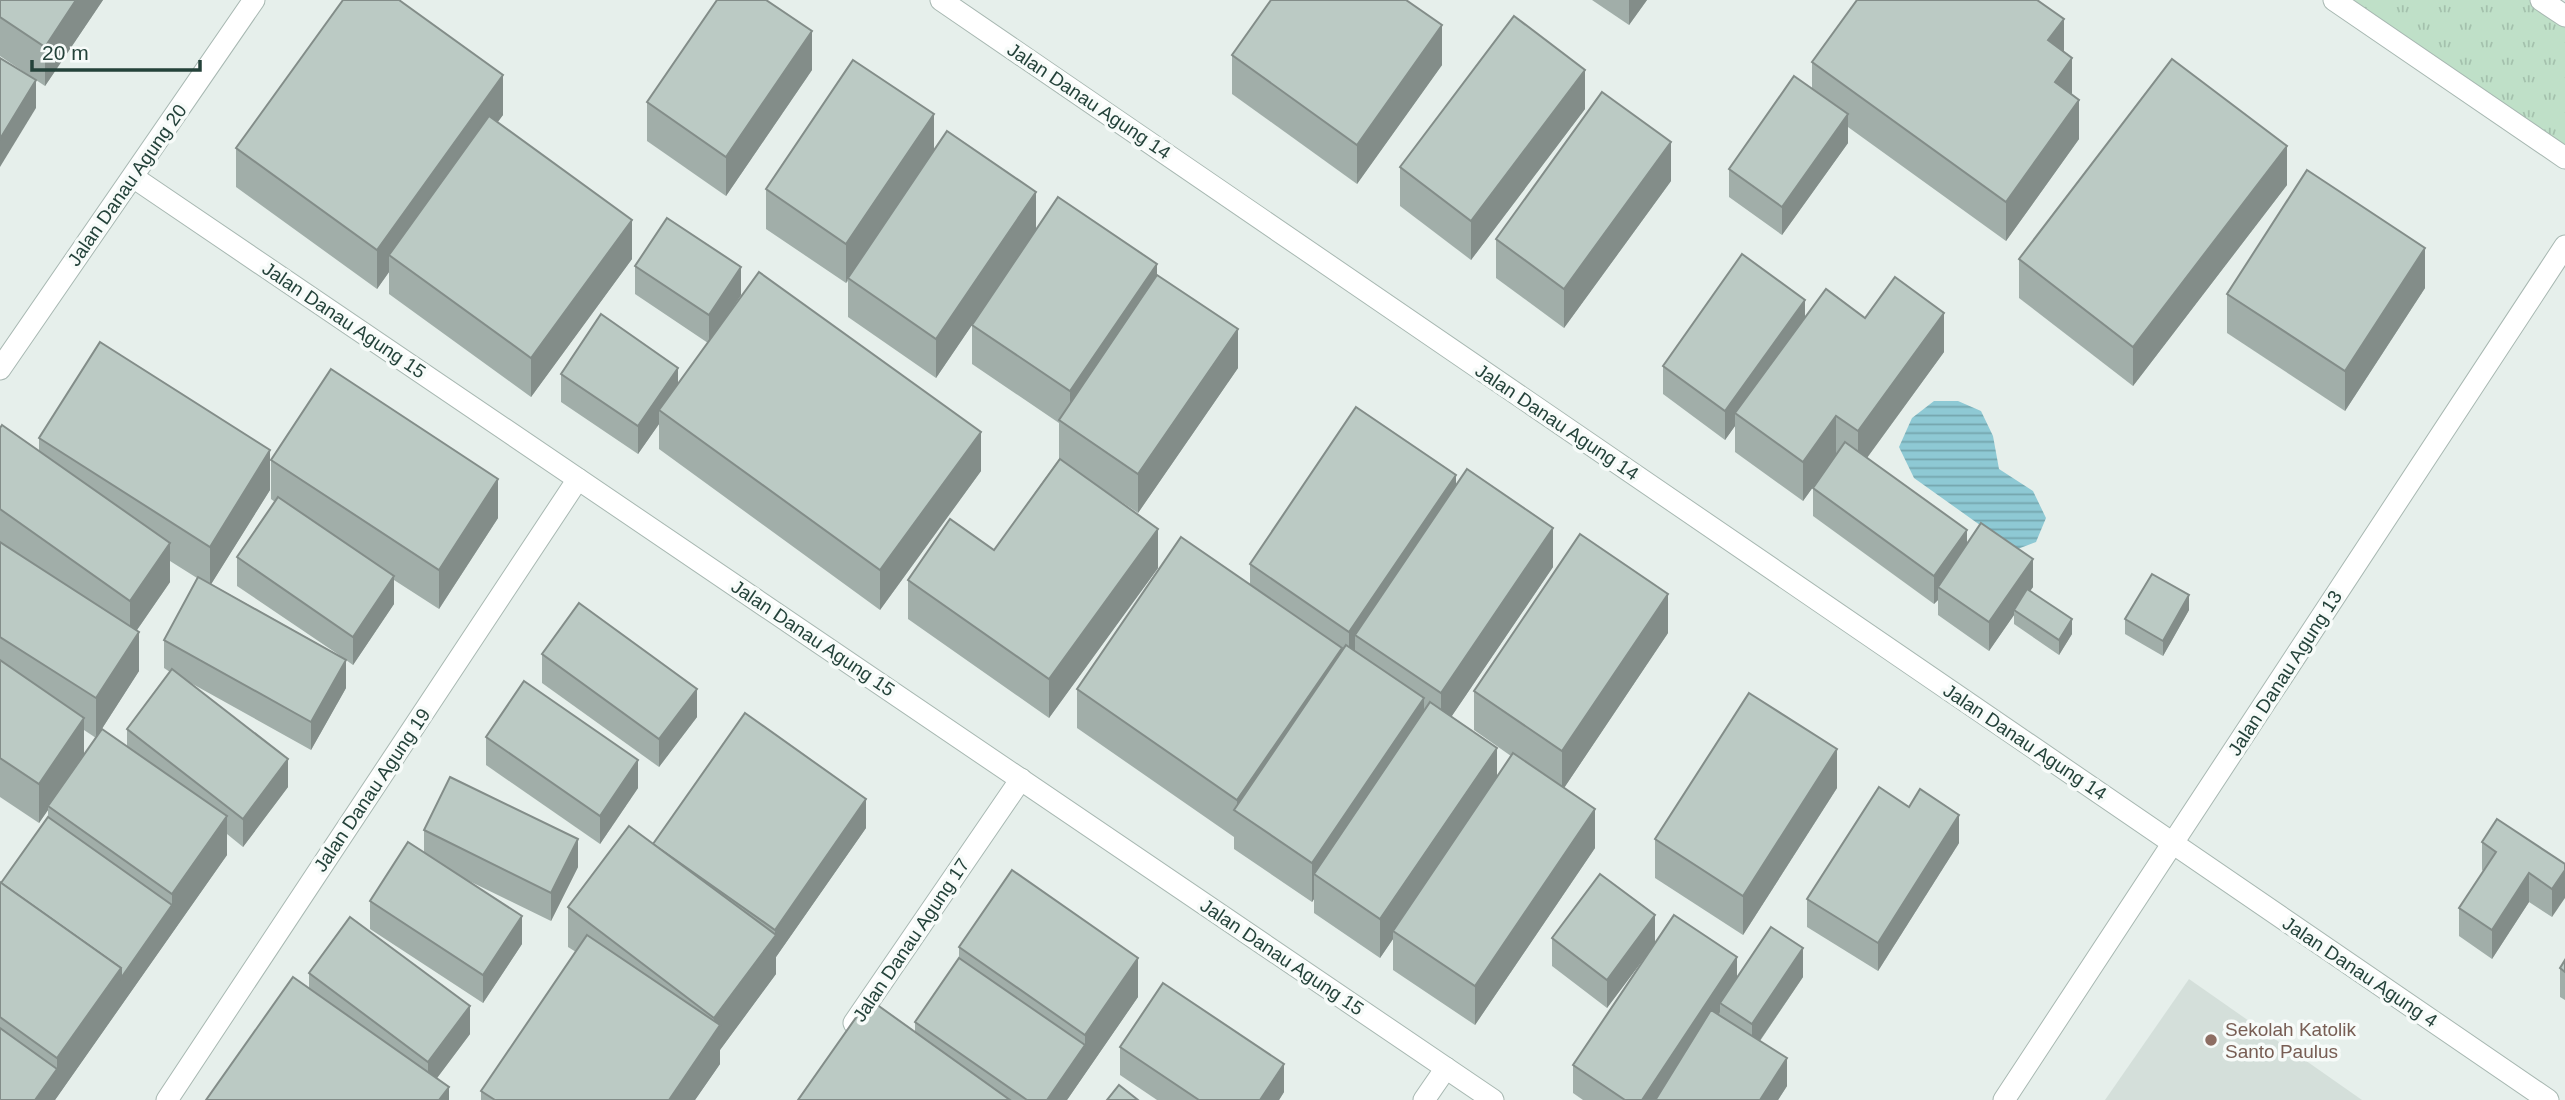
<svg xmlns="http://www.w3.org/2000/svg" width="2565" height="1100" font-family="Helvetica,sans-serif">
  <defs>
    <pattern id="grass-tufts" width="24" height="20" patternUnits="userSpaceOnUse" patternTransform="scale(1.75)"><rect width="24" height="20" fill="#bfe0c8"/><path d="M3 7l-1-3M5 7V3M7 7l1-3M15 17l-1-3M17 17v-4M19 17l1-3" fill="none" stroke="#a4c1ad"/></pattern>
    <pattern id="water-rules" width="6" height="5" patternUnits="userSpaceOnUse" patternTransform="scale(1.75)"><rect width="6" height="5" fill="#8ec9d4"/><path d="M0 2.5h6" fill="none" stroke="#74a5ad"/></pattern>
  </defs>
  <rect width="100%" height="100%" fill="#e6efeb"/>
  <!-- built -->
  <path fill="#d4dfda" d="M2189,979L2362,1100H2105Z"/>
  <!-- grass -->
  <path fill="url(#grass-tufts)" d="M2334,0H2541L2565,16V158Z"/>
  <!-- water -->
  <path fill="url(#water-rules)" d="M1934,401H1958L1981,411L1993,436L1999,469L2033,491L2046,518L2036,542L2015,550L1914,478L1899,447L1912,418Z"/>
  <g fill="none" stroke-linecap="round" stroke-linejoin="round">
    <defs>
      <g id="minor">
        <path d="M941,0L2548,1100"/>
        <path d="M133,177L1493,1100"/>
        <path d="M0,369L254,0"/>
        <path d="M854,1023L1021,779"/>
        <path d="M167,1100L578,479"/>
        <path d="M1424,1100L1446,1068"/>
        <path d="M2004,1100L2565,246"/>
      </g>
      <g id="tertiary">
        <path d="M2334,0L2565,158"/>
        <path d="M2541,0L2565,16"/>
      </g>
    </defs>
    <!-- minor casing -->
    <use href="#minor" stroke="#a8b8b2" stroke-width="23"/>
    <!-- tertiary casing -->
    <use href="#tertiary" stroke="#a8b8b2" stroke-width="23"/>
    <!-- minor -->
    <use href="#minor" stroke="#fff" stroke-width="21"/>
    <!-- tertiary -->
    <use href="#tertiary" stroke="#fff" stroke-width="21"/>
  </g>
  <!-- wall -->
  <g fill="#a1aea9" fill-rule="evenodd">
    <path d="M0,0H103L45,86L0,56Z"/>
    <path d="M1592,0H1647L1629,25Z"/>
    <path d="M2064,52L2072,95L2079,139L2006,241L1848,127V143L1782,235L1729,197V169L1812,89V62Z"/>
    <path d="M1232,55L1442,65L1357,184L1232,94Z"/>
    <path d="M812,70L726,196L647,141V102Z"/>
    <path d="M1585,109L1471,260L1400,206V167Z"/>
    <path d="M503,115L497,122L632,259L531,397L389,294V272L377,289L236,187V148Z"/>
    <path d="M934,151L1036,230L1157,276L1238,368L1138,513L1086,478L1158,568L1049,718L908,619V580L994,550L1059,459V423L972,364V325L982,310L936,378L848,317V281L846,283L766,229V189Z"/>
    <path d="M1671,181L1564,328L1496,278V239Z"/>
    <path d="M2287,185L2133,386L2019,298V259Z"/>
    <path d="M635,266L741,295L723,322L981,471L880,610L659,449V424L638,454L561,402V374L678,384L708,343L635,294Z"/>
    <path d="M2425,288L2345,411L2227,333V294Z"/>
    <path d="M1805,317L1865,318L1944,352L1867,458L1967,544L2033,587L2030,591L2072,634L2059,655L2014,624V615L1989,651L1938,615V600L1934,604L1813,516V488L1836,455L1803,501L1735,452V426L1725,440L1663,394V366Z"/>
    <path d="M0,428L39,451V438L270,490L211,584L342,657L237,586V557L275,502L271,499V460L498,518L439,609L394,580V604L353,665L346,660V688L311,750L189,682L288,787L243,847L227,834V855L55,1100H0V882L1,883L48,817V810L39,823L0,797ZM170,561L197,578L164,640V668L170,672L127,729V746L84,755V730L96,738L139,671L137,630L170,582Z"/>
    <path d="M1456,485L1553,567L1451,717L1497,778L1511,756L1474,730V691L1668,633L1564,788L1595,848L1475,1025L1393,970V939L1380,958L1314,913V899L1312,902L1234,849V837L1077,728V689L1250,585V564Z"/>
    <path d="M2189,610L2163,656L2125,634V619Z"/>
    <path d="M542,654L697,717L659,767L542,683Z"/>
    <path d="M486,737L638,788L600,844L486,765Z"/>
    <path d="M1837,788L1743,935L1655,878V839Z"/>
    <path d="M866,828L776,957V974L720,1050V1064L695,1100H481V1091L576,952L568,947V907L654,844Z"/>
    <path d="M424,830L578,867L551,921L465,879L522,944L483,1003L370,929V901L424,852Z"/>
    <path d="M2482,842L2565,864L2552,917L2529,902L2492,959L2459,936V908L2483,871L2482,870Z"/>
    <path d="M1959,843L1878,971L1807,927V899Z"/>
    <path d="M1552,938L1655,943L1737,976L1803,977L1760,1041L1787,1086L1778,1100H1583L1573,1093V1065L1649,951L1607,1008L1552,966Z"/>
    <path d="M959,947L1138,997L1067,1100H798L915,1032V1022L959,958Z"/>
    <path d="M2565,960V1000L2560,997V968Z"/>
    <path d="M309,973L470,1034L437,1078L449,1100L309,988Z"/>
    <path d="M1120,1047L1284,1092L1279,1100H1157L1120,1075Z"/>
  </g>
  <!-- shaded-wall -->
  <g fill="#838d89">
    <path d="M76,0H103L45,86V47Z"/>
    <path d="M1629,0H1647L1629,25Z"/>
    <path d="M2064,19V58L2048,40Z"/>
    <path d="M1442,25V65L1357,184V145Z"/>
    <path d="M812,31V70L726,196V157Z"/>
    <path d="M2072,58V97L2055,82Z"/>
    <path d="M1585,70V109L1471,260V221Z"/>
    <path d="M503,75V115L397,261L389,255V272L377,289V250Z"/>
    <path d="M36,80V108L0,167V139Z"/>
    <path d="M2079,100V139L2006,241V202Z"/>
    <path d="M934,114V153L848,278L846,283V244Z"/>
    <path d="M1848,114V143L1782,235V207Z"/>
    <path d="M1671,142V181L1564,328V289Z"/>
    <path d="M2287,146V185L2133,386V347Z"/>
    <path d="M1036,192V231L936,378V339Z"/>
    <path d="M632,220V259L531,397V358Z"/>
    <path d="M2425,248V288L2345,411V371Z"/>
    <path d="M1157,264V303L1070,427V391Z"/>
    <path d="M741,267V295L709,343V315Z"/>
    <path d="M1805,300V329L1735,413V426L1725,440V411Z"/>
    <path d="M1944,313V352L1858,470V431Z"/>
    <path d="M1238,329V368L1138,513V474Z"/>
    <path d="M678,368V396L659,410V424L638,454V426Z"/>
    <path d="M1836,416V455L1803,501V462Z"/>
    <path d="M981,432V471L880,610V570Z"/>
    <path d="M270,450V490L210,586V547Z"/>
    <path d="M1456,475V514L1355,635V662L1349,671V632Z"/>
    <path d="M498,479V518L439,609V570Z"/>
    <path d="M1553,528V567L1441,732V693Z"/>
    <path d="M1158,529V568L1049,718V679Z"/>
    <path d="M1967,530V558L1938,587V600L1934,604V576Z"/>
    <path d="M170,543V582L130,640V601Z"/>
    <path d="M2033,559V587L2016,611L2014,610V615L1989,651V622Z"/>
    <path d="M394,576V604L353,665V637Z"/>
    <path d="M1668,594V633L1562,791V751Z"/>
    <path d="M2189,595V610L2163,656V641Z"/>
    <path d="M2072,619V634L2059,655V640Z"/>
    <path d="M139,632V671L96,738V698Z"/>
    <path d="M1342,648V687L1237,812V800Z"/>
    <path d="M346,660V688L311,750V722Z"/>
    <path d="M697,689V717L659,767V739Z"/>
    <path d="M1424,698V737L1314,874V899L1312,902V863Z"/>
    <path d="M84,718V757L48,806V810L39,823V784Z"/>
    <path d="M1497,748V787L1393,931V939L1380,958V919Z"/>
    <path d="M1837,749V788L1743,935V896Z"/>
    <path d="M288,759V787L243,847V819Z"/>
    <path d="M638,760V788L600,844V816Z"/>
    <path d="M866,799V828L776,957V974L720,1050V1064L695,1100H669L714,1033V1018L775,937V930Z"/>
    <path d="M1595,809V848L1475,1025V986Z"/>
    <path d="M1959,815V843L1878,971V943Z"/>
    <path d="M227,816V855L55,1100H35L57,1069V1058L121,968L172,905V894Z"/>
    <path d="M578,839V867L551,921V893Z"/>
    <path d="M2565,870V898L2552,917V889Z"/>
    <path d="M2529,873V902L2492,959V930Z"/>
    <path d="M1655,915V944L1607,1008V980Z"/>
    <path d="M522,916V944L483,1003V975Z"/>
    <path d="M1803,948V977L1752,1052V1024Z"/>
    <path d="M1737,957V986L1720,1003V1012L1661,1100H1642Z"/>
    <path d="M1138,958V997L1067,1100H1047L1085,1045V1035Z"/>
    <path d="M470,1006V1034L428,1090V1062Z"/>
    <path d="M1787,1058V1086L1778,1100H1760Z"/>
    <path d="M1284,1064V1092L1279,1100H1260Z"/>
    <path d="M449,1087V1100H439Z"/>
  </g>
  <!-- building -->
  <g fill="#bbcac4" stroke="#838d89" stroke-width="2">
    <path d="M0,0H76L45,47L0,17Z"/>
    <path d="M343,0H399L503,75L377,250L236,148Z"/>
    <path d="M717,0H766L812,31L726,157L647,102Z"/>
    <path d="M1271,0H1406L1442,25L1357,145L1232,55Z"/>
    <path d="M1857,0H2037L2064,19L2048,40L2072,58L2055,82L2079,100L2006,202L1812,62Z"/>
    <path d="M1514,16L1585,70L1471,221L1400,167Z"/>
    <path d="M0,58L36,80L0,139Z"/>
    <path d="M2172,59L2287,146L2133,347L2019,259Z"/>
    <path d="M853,60L934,114L846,244L766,189Z"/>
    <path d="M1794,76L1848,114L1782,207L1729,169Z"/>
    <path d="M1602,92L1671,142L1564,289L1496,239Z"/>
    <path d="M489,116L632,220L531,358L389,255Z"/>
    <path d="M947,131L1036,192L936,339L848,278Z"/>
    <path d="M2307,170L2425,248L2345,371L2227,294Z"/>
    <path d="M1058,197L1157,264L1070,391L972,325Z"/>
    <path d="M667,218L741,267L709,315L635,266Z"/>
    <path d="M1742,254L1805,300L1725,411L1663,366Z"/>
    <path d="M759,272L981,432L880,570L659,410Z"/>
    <path d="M1157,275L1238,329L1138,474L1059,420Z"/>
    <path d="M1895,277L1944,313L1858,431L1836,416L1803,462L1735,413L1826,289L1865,318Z"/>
    <path d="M601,314L678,368L638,426L561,374Z"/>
    <path d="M100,342L270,450L210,547L39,438Z"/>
    <path d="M331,369L498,479L439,570L271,460Z"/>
    <path d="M1356,407L1456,475L1349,632L1250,564Z"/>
    <path d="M2,425L170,543L130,601L0,509V428Z"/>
    <path d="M1845,442L1967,530L1934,576L1813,488Z"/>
    <path d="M1060,459L1158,529L1049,679L908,580L950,519L994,550Z"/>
    <path d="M1467,469L1553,528L1441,693L1355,635Z"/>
    <path d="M278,497L394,576L353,637L237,557Z"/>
    <path d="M1981,523L2033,559L1989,622L1938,587Z"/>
    <path d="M1580,534L1668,594L1562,751L1474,691Z"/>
    <path d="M1181,537L1342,648L1237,800L1077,689Z"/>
    <path d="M0,542L139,632L96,698L0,637Z"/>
    <path d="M2152,574L2189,595L2163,641L2125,619Z"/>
    <path d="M198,577L346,660L311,722L164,640Z"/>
    <path d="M2027,589L2072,619L2059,640L2014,610Z"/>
    <path d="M579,603L697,689L659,739L542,654Z"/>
    <path d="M1346,645L1424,698L1312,863L1234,810Z"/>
    <path d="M0,660L84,718L39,784L0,758Z"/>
    <path d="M172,669L288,759L243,819L127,729Z"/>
    <path d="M524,681L638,760L600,816L486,737Z"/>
    <path d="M1749,693L1837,749L1743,896L1655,839Z"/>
    <path d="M1430,702L1497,748L1380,919L1314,874Z"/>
    <path d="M745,713L866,799L775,930L653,844Z"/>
    <path d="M102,729L227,816L172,894L48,806Z"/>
    <path d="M1513,753L1595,809L1475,986L1393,931Z"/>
    <path d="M450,777L578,839L551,893L424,830Z"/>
    <path d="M1879,787L1909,807L1920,789L1959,815L1878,943L1807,899Z"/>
    <path d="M48,817L172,905L121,978V968L1,883Z"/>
    <path d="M2497,819L2565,864V870L2552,889L2529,873L2492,930L2459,908L2496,852L2482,842Z"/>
    <path d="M629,826L776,935L714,1018L568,907Z"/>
    <path d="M408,842L522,916L483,975L370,901Z"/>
    <path d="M1012,870L1138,958L1085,1035L959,947Z"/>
    <path d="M1600,874L1655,915L1607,980L1552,938Z"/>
    <path d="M0,882L121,968L57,1058L0,1017Z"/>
    <path d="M1674,915L1737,957L1642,1100H1625L1573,1065Z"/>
    <path d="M350,917L470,1006L428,1062L309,973Z"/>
    <path d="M1771,927L1803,948L1752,1024L1720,1003Z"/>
    <path d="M587,935L720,1025L669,1100H495L481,1091Z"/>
    <path d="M959,958L1085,1045L1047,1100H1027L915,1022Z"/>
    <path d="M2565,960V972L2560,968Z"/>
    <path d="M293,977L449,1087L439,1100H206Z"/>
    <path d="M1163,983L1284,1064L1260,1100H1199L1120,1047Z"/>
    <path d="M869,999L1010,1100H798Z"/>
    <path d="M1711,1010L1787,1058L1760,1100H1657L1656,1099Z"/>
    <path d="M0,1028L57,1069L35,1100H0Z"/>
    <path d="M1119,1085L1138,1100H1107Z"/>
  </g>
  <!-- markers -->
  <circle fill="#8d6e63" stroke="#f7fbf9" stroke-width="2.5" cx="2211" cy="1040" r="7"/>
  <g text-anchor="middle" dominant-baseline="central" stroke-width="7" stroke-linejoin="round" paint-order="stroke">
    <!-- street labels -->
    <g font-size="19" fill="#24423a" stroke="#f7fbf9">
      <text transform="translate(1089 101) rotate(34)">Jalan Danau Agung 14</text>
      <text transform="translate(127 185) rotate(-55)">Jalan Danau Agung 20</text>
      <text transform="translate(344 320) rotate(34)">Jalan Danau Agung 15</text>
      <text transform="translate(1557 422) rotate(34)">Jalan Danau Agung 14</text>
      <text transform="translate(813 638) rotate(34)">Jalan Danau Agung 15</text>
      <text transform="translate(2285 673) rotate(-57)">Jalan Danau Agung 13</text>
      <text transform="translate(2025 742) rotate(34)">Jalan Danau Agung 14</text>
      <text transform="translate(372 790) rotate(-56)">Jalan Danau Agung 19</text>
      <text transform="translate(911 940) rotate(-56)">Jalan Danau Agung 17</text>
      <text transform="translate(1282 957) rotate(34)">Jalan Danau Agung 15</text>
      <text transform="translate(2360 972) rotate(34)">Jalan Danau Agung 4</text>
    </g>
    <!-- education labels -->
    <g font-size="19" fill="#785e54" stroke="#f7fbf9" text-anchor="start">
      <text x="2225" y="1029">Sekolah Katolik<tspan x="2225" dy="22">Santo Paulus</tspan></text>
    </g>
  </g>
  <!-- scale -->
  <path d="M32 60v10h168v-10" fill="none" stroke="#24423a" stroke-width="3.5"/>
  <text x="42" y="60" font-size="21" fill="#24423a" stroke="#f7fbf9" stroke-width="5" paint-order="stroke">20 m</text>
</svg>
